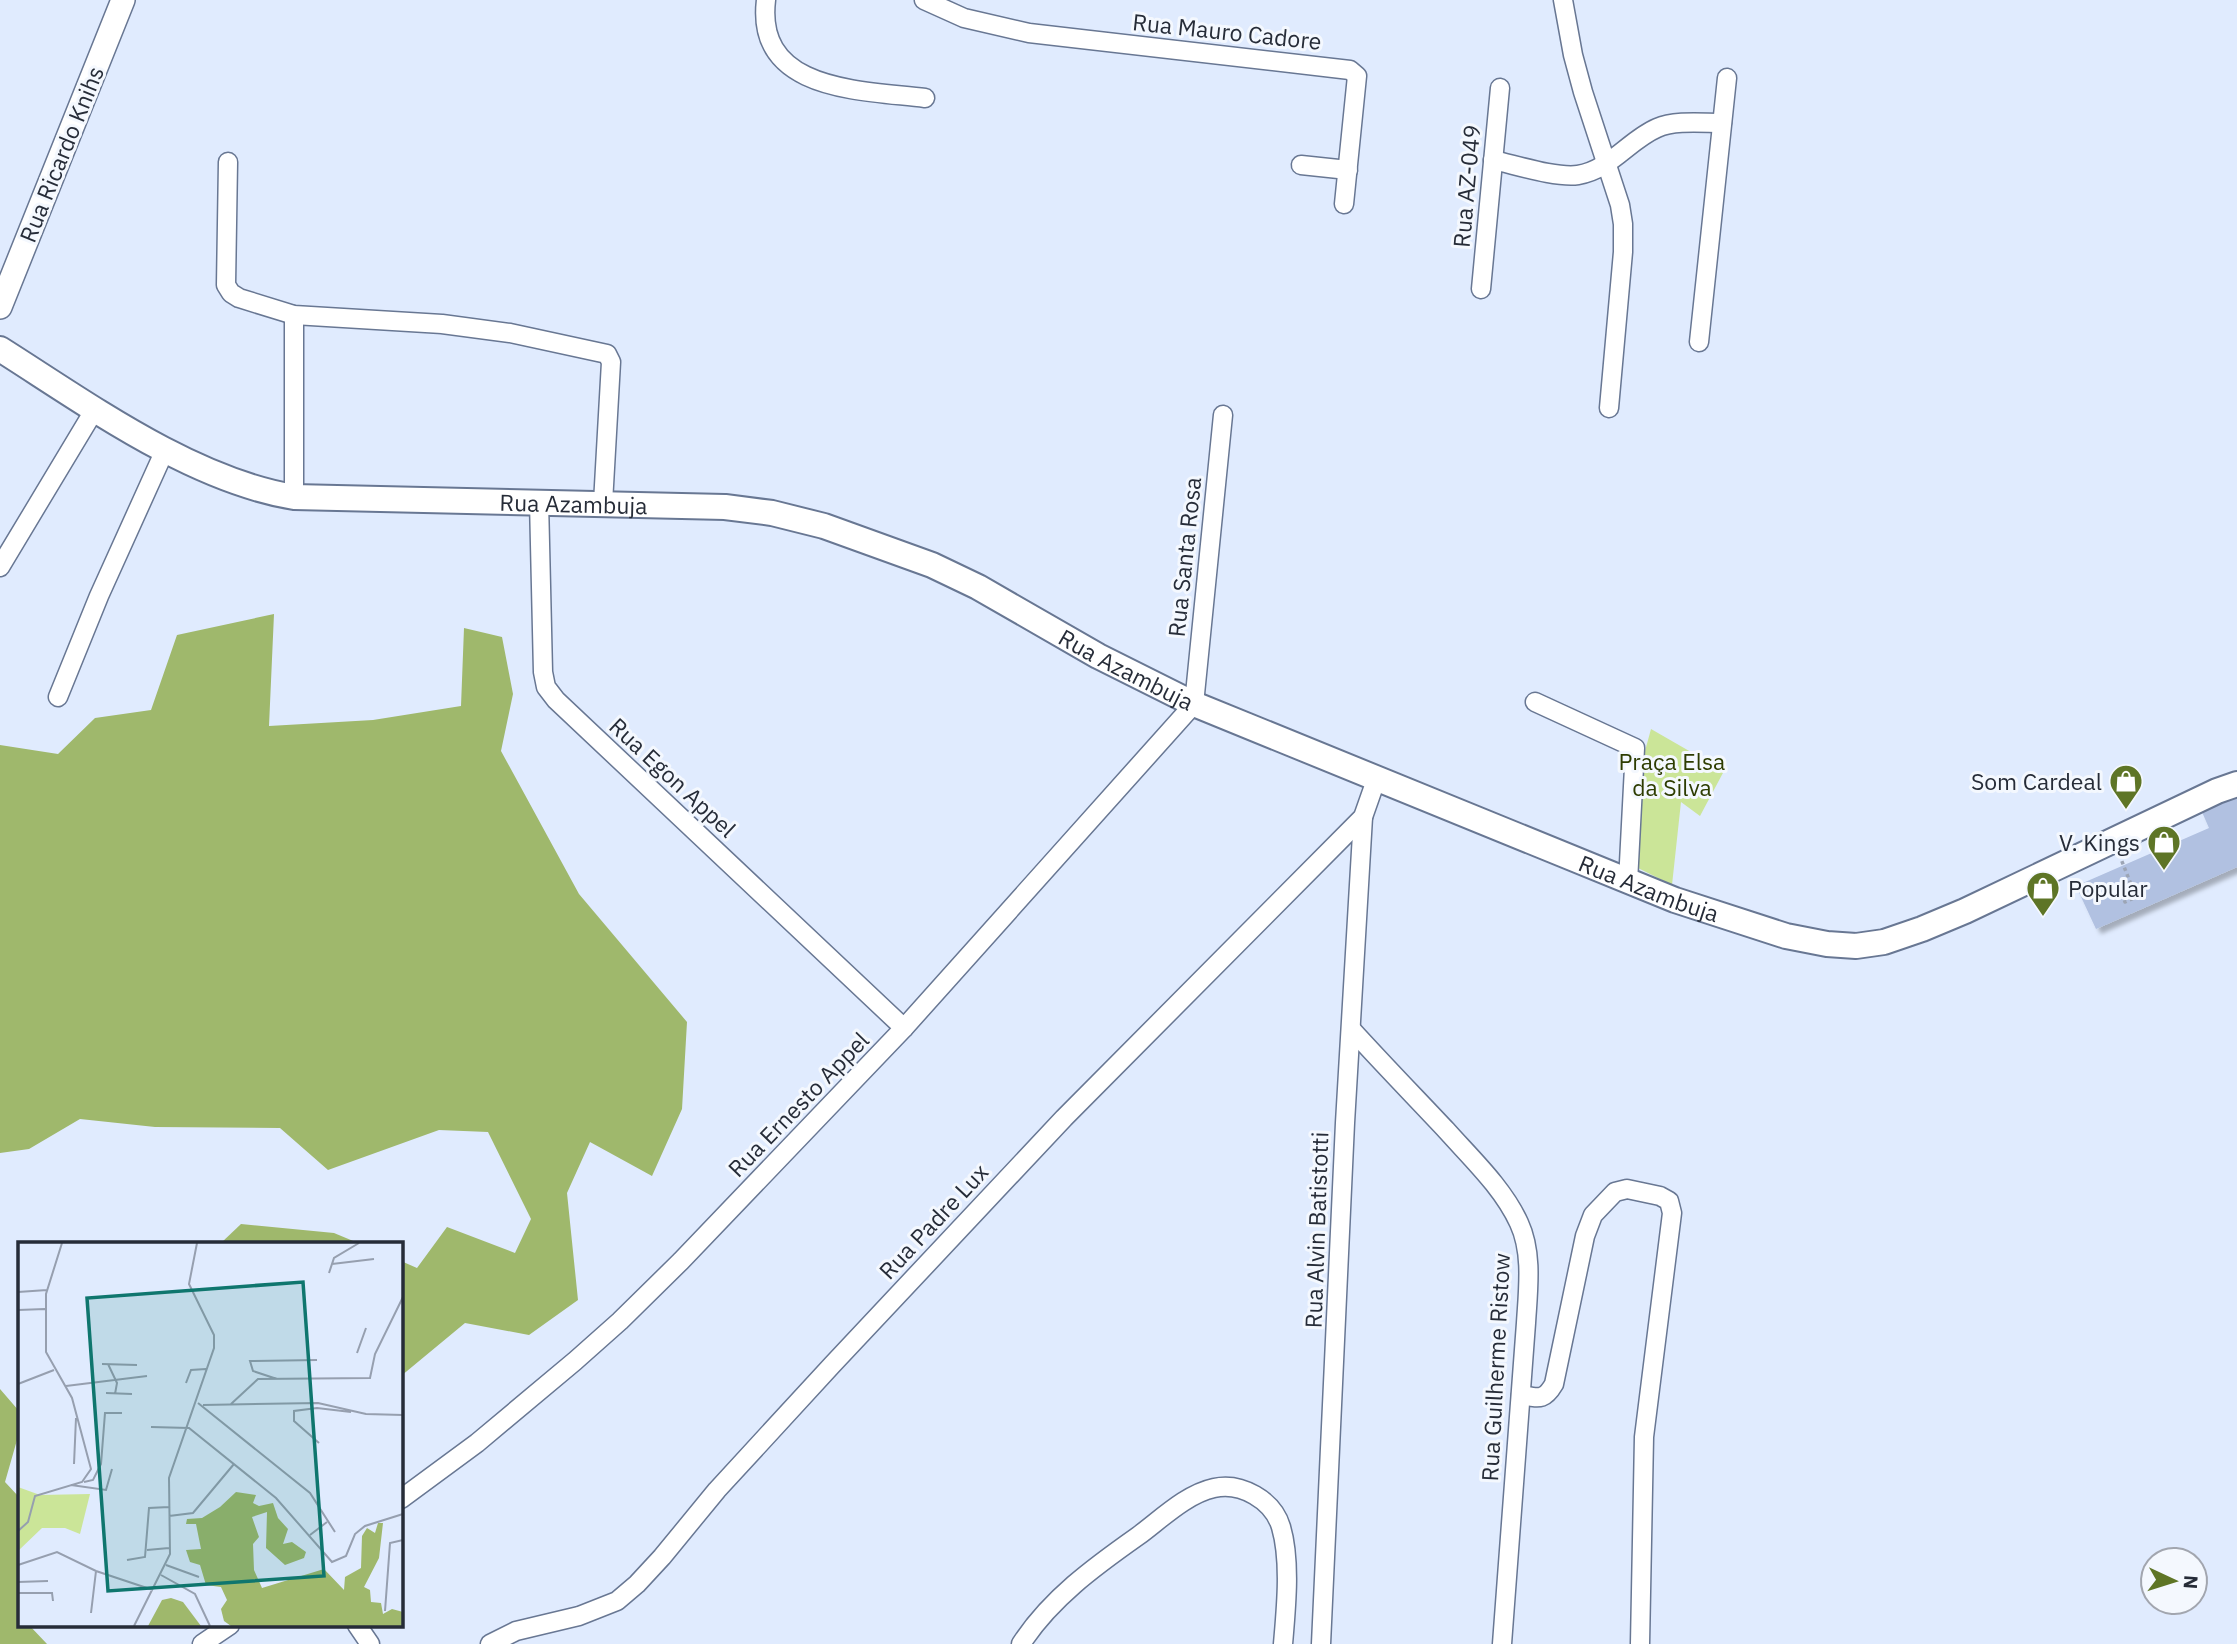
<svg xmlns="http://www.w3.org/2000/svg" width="2237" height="1644" font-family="'IBM Plex Sans',sans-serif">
  <defs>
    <filter id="shadow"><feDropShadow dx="5" dy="5" stdDeviation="2" flood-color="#0004"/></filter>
  </defs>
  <rect width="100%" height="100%" fill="#e0ebfe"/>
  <!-- green -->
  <path fill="#cbe598" d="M1651,729L1724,771L1700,816L1681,802L1672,885L1638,868L1642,762Z"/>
  <!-- forest -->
  <g fill="#9fb86c">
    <path d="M274,614L269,726L373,720L461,706L464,628L502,637L513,694L501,751L579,894L687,1022L682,1109L652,1176L590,1142L567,1193L578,1300L529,1335L465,1323L401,1376V1261L417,1268L447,1227L515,1253L531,1219L488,1132L439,1130L328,1170L280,1128L155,1127L80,1119L29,1149L0,1153V745L58,754L95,718L151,710L177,635Z"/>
    <path d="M241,1224L334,1233L358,1243H221Z"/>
    <path d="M0,1389L19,1411V1433L5,1482L19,1497V1625H29L47,1644H0Z"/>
  </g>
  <!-- building -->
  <path fill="#b1c1e1" filter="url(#shadow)" d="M2237,796V867L2096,929L2076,886L2209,828L2202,812Z"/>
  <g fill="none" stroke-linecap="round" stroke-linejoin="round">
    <defs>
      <g id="minor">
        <path d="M766,0C755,92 861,90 925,98"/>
        <path d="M924,0L964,18L1029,33L1350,70L1357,76L1344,204"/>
        <path d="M1563,0L1573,55L1583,92L1620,205L1623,224V252L1609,408"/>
        <path d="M1493,160C1516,165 1556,178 1578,175C1610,170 1629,140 1657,128C1675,120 1702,123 1722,123"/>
        <path d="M228,162L226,285L231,293L239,298L294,315L442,324L510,333L607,354L611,362L603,503"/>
        <path d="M1301,165L1348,170"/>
        <path d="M1481,289L1500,88"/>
        <path d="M294,315V497"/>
        <path d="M1699,342L1727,78"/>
        <path d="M539,501L543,672L546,687L556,700L904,1028"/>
        <path d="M0,567L95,409"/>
        <path d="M58,697L99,596L165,450"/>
        <path d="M1535,702L1635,748L1628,882"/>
        <path d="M1352,1030C1383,1064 1415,1097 1447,1131C1472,1159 1503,1188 1519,1223C1533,1253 1528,1290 1526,1323L1502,1644"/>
        <path d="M1521,1395C1539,1398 1544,1401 1554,1384L1585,1236L1593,1215L1615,1192L1627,1189L1660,1196L1669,1201L1672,1213L1644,1437L1640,1644"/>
        <path d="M401,1499L477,1443L575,1361L620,1321L681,1261L904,1028L1194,704L1223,415"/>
        <path d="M357,1625L370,1644"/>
        <path d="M202,1644L230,1625"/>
        <path d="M490,1644L516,1631L579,1616L617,1601L637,1584L662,1557L717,1490L832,1365L1064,1118L1363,817L1376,780"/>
        <path d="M1021,1644C1050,1599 1094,1567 1138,1536C1160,1520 1186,1494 1214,1488C1241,1482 1273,1500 1281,1527C1291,1561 1286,1609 1283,1644"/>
        <path d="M1321,1644L1345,1123L1363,817"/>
      </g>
      <path id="tertiary" d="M0,307L123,0"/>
      <g id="secondary">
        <path id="s1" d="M0,349C87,404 191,480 294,497L725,507L772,513L824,526L932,565L978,587L1098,656L1194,704L1675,900L1786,936L1827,944L1856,946L1884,942L1922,929L1965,911L2217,791L2237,784"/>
      </g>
    </defs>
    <!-- minor casing -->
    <use href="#minor" stroke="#687793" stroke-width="21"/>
    <!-- tertiary casing -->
    <use href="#tertiary" stroke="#687793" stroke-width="26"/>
    <!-- secondary casing -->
    <use href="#secondary" stroke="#687793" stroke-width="28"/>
    <!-- path -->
    <path stroke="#9ca5b5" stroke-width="3.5" stroke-dasharray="3.5 3.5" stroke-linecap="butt" d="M2120,887L2125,902L2136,897L2121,859"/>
    <!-- minor -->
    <use href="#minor" stroke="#fff" stroke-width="18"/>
    <!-- tertiary -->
    <use href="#tertiary" stroke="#fff" stroke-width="23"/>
    <!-- secondary -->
    <use href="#secondary" stroke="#fff" stroke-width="24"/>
  </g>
  <!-- icons -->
  <defs>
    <symbol id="shop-pin" viewBox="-11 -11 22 30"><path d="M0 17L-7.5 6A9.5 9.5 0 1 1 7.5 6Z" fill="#5e7526" stroke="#f4f8fe"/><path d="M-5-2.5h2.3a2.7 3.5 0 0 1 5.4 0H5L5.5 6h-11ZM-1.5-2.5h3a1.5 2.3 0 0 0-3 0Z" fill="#fff"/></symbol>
  </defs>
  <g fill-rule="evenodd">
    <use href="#shop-pin" x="2107" y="762" width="38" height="52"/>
    <use href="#shop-pin" x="2145" y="823" width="38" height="52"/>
    <use href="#shop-pin" x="2024" y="869" width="38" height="52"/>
  </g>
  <g text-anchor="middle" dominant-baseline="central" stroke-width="6" stroke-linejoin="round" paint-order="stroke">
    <!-- street labels -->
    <g font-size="23" fill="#262c38" stroke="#f4f8fe">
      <text transform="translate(1227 31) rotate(6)">Rua Mauro Cadore</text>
      <text transform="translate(61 154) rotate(-68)">Rua Ricardo Knihs</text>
      <text transform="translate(1466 186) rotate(-85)">Rua AZ-049</text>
      <text stroke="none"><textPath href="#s1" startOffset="611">Rua Azambuja</textPath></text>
      <text transform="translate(1184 557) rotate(-84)">Rua Santa Rosa</text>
      <text stroke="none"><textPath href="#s1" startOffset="1199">Rua Azambuja</textPath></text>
      <text transform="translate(673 777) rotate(43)">Rua Egon Appel</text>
      <text stroke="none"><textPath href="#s1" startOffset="1766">Rua Azambuja</textPath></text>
      <text transform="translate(798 1104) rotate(-46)">Rua Ernesto Appel</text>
      <text transform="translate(933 1221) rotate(-47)">Rua Padre Lux</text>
      <text transform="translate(1316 1230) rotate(-88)">Rua Alvin Batistotti</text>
      <text transform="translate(1495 1367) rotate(-87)">Rua Guilherme Ristow</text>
    </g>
    <!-- park labels -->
    <g font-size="23" fill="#2d3c01" stroke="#f4f8fe">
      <text x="1672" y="761">Praça Elsa<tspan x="1672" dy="26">da Silva</tspan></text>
    </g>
    <!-- poi labels -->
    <g font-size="23" fill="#262c38" stroke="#f4f8fe" text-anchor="end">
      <text x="2102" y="781">Som Cardeal</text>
      <text x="2140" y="842">V. Kings</text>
      <text x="2068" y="888" text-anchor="start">Popular</text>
    </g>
  </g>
  <!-- overview -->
  <g transform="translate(18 1242)">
    <rect width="385" height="385" fill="#e0ebfe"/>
    <path d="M0,245L22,253L72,252L62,292L47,286H24L0,309Z" fill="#cbe598"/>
    <path d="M218,250L238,253L235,261L241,264L255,261L260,276L270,287L265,302L274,300L288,310L286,316L267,323L248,306L249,270L234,275L241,295L235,302L236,328L244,346L306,327L326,348L327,335L343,326L344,294L349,286L357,291L360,281H365L361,316L346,345L352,348L353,360L363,361L365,372L374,367L385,370V384H213L206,379L203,367L209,358L203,345L188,343L182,323L172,320L168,308L183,307L178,282H168L169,277L184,276L202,265ZM153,356L165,360L183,384H130L144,358Z" fill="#9fb86c"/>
    <path fill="none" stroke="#969faf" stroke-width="2" d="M314,22L356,17M311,31L316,16L341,1M0,50L29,48M0,68L27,67M339,111L348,86M84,122L119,123M90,122L99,141L97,152M259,137L235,129L232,119L299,118M168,141L173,128L188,127M0,142L36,128M48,144L129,134M88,151L114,152M180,161L292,251L317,290M213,162L240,137L352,136L357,112L385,55M185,163L300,161L348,172L385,173M133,185L171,186L258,256L314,320L328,314L337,292L347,284L385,272M301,201L276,179V169L299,166L333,170M56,222L58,176M66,240L75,238L83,222L87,171H104M53,243L88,248L94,227M151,274L175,271L216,222M0,289L10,280L17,254L64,240L73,227L54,156L28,110V52L44,1M292,293L309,280M129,308L151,306M109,318L127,315L131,266L151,265M0,323L39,310L78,329L135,348M148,323L181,335M143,333L177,352L192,384M0,340L30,339M0,351H34L35,359M367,369L372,301L385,298M73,371L78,329M116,384L152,312L151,236L196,106V93L171,42L179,1"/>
    <path fill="#0f766e" fill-opacity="0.15" stroke="#0f766e" stroke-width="3.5" d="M285,40L306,334L90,349L69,56Z"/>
    <rect width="385" height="385" fill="none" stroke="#262c38" stroke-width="3.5"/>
  </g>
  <!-- north arrow -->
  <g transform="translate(2174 1581) rotate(94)"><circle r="33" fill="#f4f8fe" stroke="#a2a6af" stroke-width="2"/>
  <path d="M0-5L12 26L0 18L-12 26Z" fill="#5e7526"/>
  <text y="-10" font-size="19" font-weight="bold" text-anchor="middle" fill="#262c38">N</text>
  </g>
</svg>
